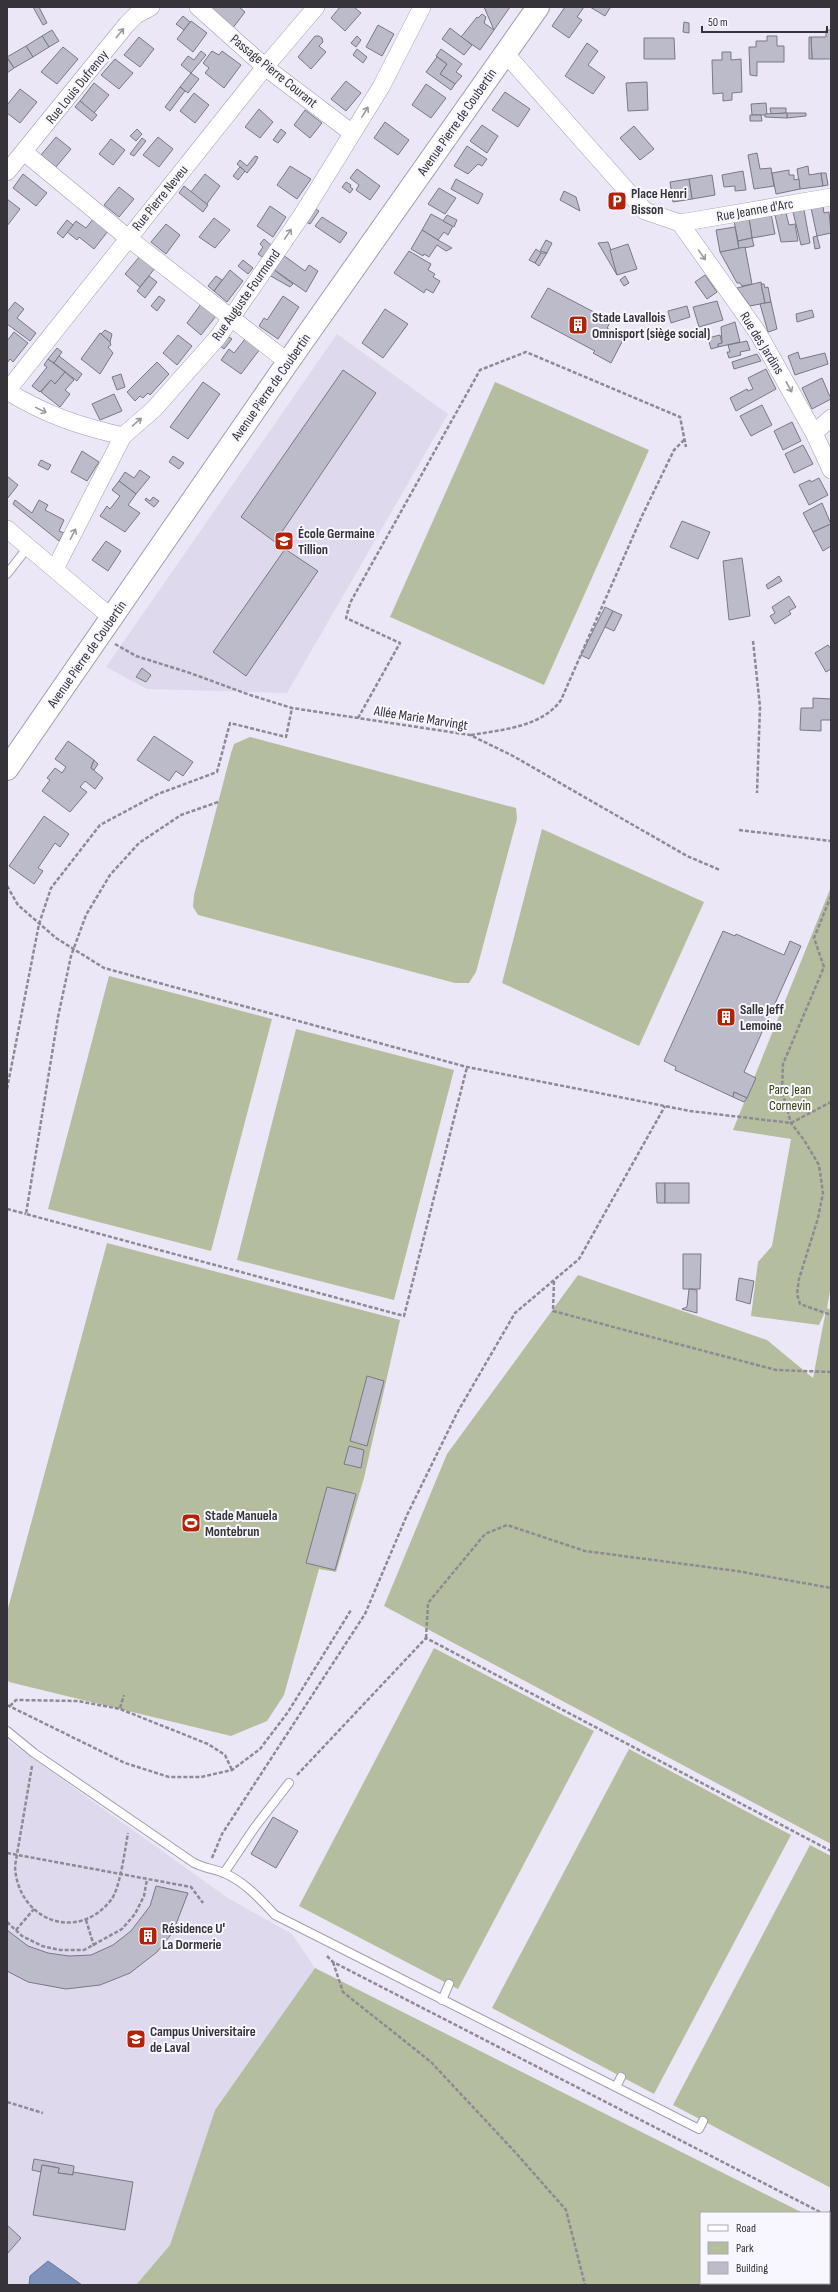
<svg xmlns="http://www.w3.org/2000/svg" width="838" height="2292" font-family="'Sofia Sans Condensed',sans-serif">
  <rect width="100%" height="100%" fill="#ece7f6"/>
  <!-- built -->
  <g fill="#dfd9ed">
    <path d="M337,334L448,414L287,693L147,689L106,667Z"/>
    <path d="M7,1740L228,1898L292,1934L315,1968L215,2110L170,2245L136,2285H7Z"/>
  </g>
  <!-- green -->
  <g fill="#b5bd9f">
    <path d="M495,382L649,450L544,685L390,617Z"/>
    <path d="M250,737L516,808L517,819L476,972L469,983H455L198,915L193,907L194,895L231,753L234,744Z"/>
    <path d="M542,829L704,902L639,1046L502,983Z"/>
    <path d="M831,887V1285L827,1308L831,1310V1844L384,1606L447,1454L578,1275L767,1340L813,1378L826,1310L819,1325L751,1316L758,1262L772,1246L791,1139L733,1130Z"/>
    <path d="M109,976L272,1019L211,1251L48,1209Z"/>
    <path d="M296,1029L454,1070L394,1300L237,1260Z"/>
    <path d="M107,1243L400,1320L364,1478L336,1572L319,1569L284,1695L267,1721L231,1736L9,1682L7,1679V1612Z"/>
    <path d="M434,1648L594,1731L458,1989L299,1906Z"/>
    <path d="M629,1749L791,1835L654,2094L492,2008Z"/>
    <path d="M810,1845L831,1856V2188L673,2105Z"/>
    <path d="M315,1968L803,2213H701V2283H829V2226L831,2227V2285H136L170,2245L215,2110Z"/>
  </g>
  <!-- water -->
  <path fill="#7e93bc" stroke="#687695" d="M48,2261L82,2285H29L30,2276Z"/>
  <!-- building -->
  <g fill="#bbbbc9" stroke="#797986">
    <path d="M33,7H39L47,23L43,25Z"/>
    <path d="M205,7H239L245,12L232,29Z"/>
    <path d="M340,7H354L361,13L345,31L331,18Z"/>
    <path d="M484,7H510L494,30Z"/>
    <path d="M565,7H584L577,17L582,20L569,38L552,26Z"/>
    <path d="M590,7H609L610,8L605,16Z"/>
    <path d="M482,14L486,17L484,23L494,30L480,50L461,37L477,17L478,18Z"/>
    <path d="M183,16L190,22L184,30L176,24Z"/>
    <path d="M191,21L207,33L193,52L177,39Z"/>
    <path d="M684,22L689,23V33L683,32Z"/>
    <path d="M378,25L394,34L382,56L366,47Z"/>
    <path d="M450,28L472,45L464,55L442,39Z"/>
    <path d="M52,30L59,41L49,47L42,36Z"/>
    <path d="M826,30H831V59H812L811,37H826Z"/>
    <path d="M42,36L49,47L33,57L26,46Z"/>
    <path d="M315,36H319L322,38L323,42L319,46L326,52L311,69L298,57Z"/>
    <path d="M357,36L361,40L356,47L351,43Z"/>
    <path d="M767,36H777V46H784V62H757V76L750,75L749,47H756V41H767Z"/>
    <path d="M139,37L154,49L140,67L124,55Z"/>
    <path d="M809,37H811L812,59H809Z"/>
    <path d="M644,38H674L675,59H644Z"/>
    <path d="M587,43L598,51L588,65L605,77L593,94L565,76Z"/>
    <path d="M26,46L33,57L14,68L7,57Z"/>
    <path d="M63,47L78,59L57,84L41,72Z"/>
    <path d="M357,49L367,57L363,63L353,55Z"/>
    <path d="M441,49L462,64L456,72L462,76L455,84L440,74L447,64L436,56Z"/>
    <path d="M201,51L206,55L191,73L181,65L188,56L194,60Z"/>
    <path d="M212,51L219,55L222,51L241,65L224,88L205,73L209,68L203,63Z"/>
    <path d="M722,52H731V60L741,59L742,92L732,93V100L723,101V93L713,94L712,60H722Z"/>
    <path d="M437,57L447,64L440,74L455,84L451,90L426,72Z"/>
    <path d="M7,58L14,68L7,73Z"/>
    <path d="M115,59L133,73L119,89L101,75Z"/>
    <path d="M191,73L199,79L188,93L180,87Z"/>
    <path d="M346,81L361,93L346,111L331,99Z"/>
    <path d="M647,82L648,110L628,111L626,83Z"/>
    <path d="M94,83L109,95L94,113L80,101Z"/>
    <path d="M426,84L446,98L431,118L412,105Z"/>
    <path d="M180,87L185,91L170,111L165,107Z"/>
    <path d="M20,89L37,102L20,123L7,113V105Z"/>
    <path d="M505,92L530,109L518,127L492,110Z"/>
    <path d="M194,93L209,105L195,123L180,111Z"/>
    <path d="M80,101L97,115L92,121L75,107Z"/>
    <path d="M766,103L767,115H752L751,104Z"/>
    <path d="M770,108H786V113L771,114Z"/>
    <path d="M259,109L273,122L260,138L245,127Z"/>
    <path d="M305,110L322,123L310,138L294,125Z"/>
    <path d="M787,113H806V116L787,118Z"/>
    <path d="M787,113V118L765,117V114Z"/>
    <path d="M750,115H761L762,121H750Z"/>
    <path d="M385,122L409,140L398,155L374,138Z"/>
    <path d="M482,125L498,136L487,153L470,141Z"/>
    <path d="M634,126L654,149L640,160L620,138Z"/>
    <path d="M137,129L142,134L136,141L130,136Z"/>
    <path d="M281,129L286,133L278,143L273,140Z"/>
    <path d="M56,137L71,149L56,167L41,155Z"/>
    <path d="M158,137L173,149L159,167L143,155Z"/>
    <path d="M142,138L146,141L134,156L130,154Z"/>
    <path d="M111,139L125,150L113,165L99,154Z"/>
    <path d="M467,146L487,159L482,166L478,164L468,174L454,166Z"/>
    <path d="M757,153L760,169L771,168L774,186L754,189L748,155Z"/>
    <path d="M255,156L258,157L255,163L247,173L237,164L240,160L247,166Z"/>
    <path d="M290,166L311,179L297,199L277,185Z"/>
    <path d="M808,166L809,175L821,173L823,186L800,189L797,169Z"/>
    <path d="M240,167L245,171L238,180L233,176Z"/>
    <path d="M357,169L380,186L370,200L356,190L359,185L350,178Z"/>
    <path d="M789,170V175H794V180L799,179L800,189L776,194L772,173Z"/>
    <path d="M743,171L746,190L735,191V186L724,187L722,175Z"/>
    <path d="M821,173H826L828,185L823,186Z"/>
    <path d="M23,174L47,193L36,206L13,188Z"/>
    <path d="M205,174L220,186L206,205L190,193Z"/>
    <path d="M712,175L715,195L692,199L689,179Z"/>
    <path d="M456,179L483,194L478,204L451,189Z"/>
    <path d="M689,179L692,199L673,202L670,182Z"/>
    <path d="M346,182L351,185L350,187L353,189L350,193L342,187Z"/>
    <path d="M184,186L208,205L203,212L179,193Z"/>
    <path d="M119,187L134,199L119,217L104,205Z"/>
    <path d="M439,188L456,198L445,214L428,204Z"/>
    <path d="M564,191L576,197L580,211L560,200Z"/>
    <path d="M7,199L20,209L7,226Z"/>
    <path d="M270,206L286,217L273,237L257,226Z"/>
    <path d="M823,206L824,213L829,212L831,233L817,236L811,208Z"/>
    <path d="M313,207L319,211L310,224L304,221Z"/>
    <path d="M804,210L810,243L801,245L793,212Z"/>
    <path d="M786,213L789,225L795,224L798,241L781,242L775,215Z"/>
    <path d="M431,214L453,226L448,235L444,232L438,240L422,230Z"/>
    <path d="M771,214L775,234L752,238L749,218Z"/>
    <path d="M447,215L457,220L454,227L443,221Z"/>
    <path d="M322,217L347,233L340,243L315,226Z"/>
    <path d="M214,218L230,230L215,248L199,237Z"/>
    <path d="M749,218L752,238L738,241L734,221Z"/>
    <path d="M93,219L108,231L94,249L79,237L77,240L67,232L76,221L86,228Z"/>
    <path d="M67,220L73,225L63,238L57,233Z"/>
    <path d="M166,224L180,235L166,254L151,242Z"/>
    <path d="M735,227L739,249L720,252L716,230Z"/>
    <path d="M422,230L438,240L452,248L446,251L437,245L429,257L424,254L423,256L411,249Z"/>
    <path d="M817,236L820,248L815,249L813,237Z"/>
    <path d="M752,238L754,246L739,249L738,241Z"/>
    <path d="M264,239L273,247L265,259L258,254L263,247L260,244Z"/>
    <path d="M546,240L552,243L547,253L540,251Z"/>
    <path d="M608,242L611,250L617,275L598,243Z"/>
    <path d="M628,244L637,269L617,275L610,250Z"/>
    <path d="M745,247L752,284L742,286L740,283H737L720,252Z"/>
    <path d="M536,249L541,253L535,263L529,260Z"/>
    <path d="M409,251L431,264L428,270L435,274L433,277L440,281L433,293L426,289L424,293L394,273Z"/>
    <path d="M541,253H547L539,266L535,263Z"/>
    <path d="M283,255L305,271L309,265L318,271L306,292L273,269Z"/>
    <path d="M140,256L155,268L140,287L125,274Z"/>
    <path d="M243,260L253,268L248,274L238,266Z"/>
    <path d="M273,269L293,284L290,287L269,275Z"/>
    <path d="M230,270L243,281L227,302L214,291Z"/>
    <path d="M705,275L717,292L707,299L695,282Z"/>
    <path d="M149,276L157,282L145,298L137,291Z"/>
    <path d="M216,276L222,280L214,291L208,286Z"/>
    <path d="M625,276L629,283L624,286L620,280Z"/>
    <path d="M761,282L765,303L750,306L737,288Z"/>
    <path d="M761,284H764L765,288L768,287L771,302L765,303Z"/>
    <path d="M548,288L611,321L607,328L624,338L611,363L593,353L595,351L531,317Z"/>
    <path d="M159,296L165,300L157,311L151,306Z"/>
    <path d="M283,296L299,307L278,339L259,326L264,318L267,320Z"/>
    <path d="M717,301L723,320L699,327L693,307Z"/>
    <path d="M15,302L24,309L17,318L36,333L30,341L7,324V312Z"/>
    <path d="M771,302L777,329L768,332L760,304Z"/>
    <path d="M201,304L216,316L201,335L187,323Z"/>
    <path d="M687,306L690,317L671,323L668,311Z"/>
    <path d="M385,309L408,324L383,358L362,343Z"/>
    <path d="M812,310L814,317L797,322L796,314Z"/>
    <path d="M735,322L740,342L718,347V344L722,343L721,327Z"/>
    <path d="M105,330L112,334L110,342L101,334Z"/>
    <path d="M14,332L28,343L13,362L10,359L7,363V341Z"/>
    <path d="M100,333L110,342L111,345L108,347L113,353L100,374L81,359Z"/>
    <path d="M178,335L192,346L177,365L163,353Z"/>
    <path d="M226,335L232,339L224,349L219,345Z"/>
    <path d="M720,335L722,343L718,344V347L711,349L708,338Z"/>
    <path d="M245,339L260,349L241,374L221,360L229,349L234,353Z"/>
    <path d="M747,341L750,350L740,352L741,355L729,358L727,352H730L728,345Z"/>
    <path d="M57,348L62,352L54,363L48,359Z"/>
    <path d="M798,352L800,359L825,353L828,364L795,375L788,356Z"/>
    <path d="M757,354L761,361L734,369L732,362Z"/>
    <path d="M59,356L82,374L77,381L54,363Z"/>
    <path d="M48,359L65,372L55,384L51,380L40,392L32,386L47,367L44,365Z"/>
    <path d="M157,362L169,374L150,395L148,393L143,398L140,396L135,401L127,392Z"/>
    <path d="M766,369L776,389L736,411L730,398L747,389L748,391L753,389L748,378Z"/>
    <path d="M343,370L376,393L275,542L241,517Z"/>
    <path d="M65,372L74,380L65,390L70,394L60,407L41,392L51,380L55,384Z"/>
    <path d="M121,374L125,387L117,390L112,377Z"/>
    <path d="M822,378L831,399L812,409L802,388Z"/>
    <path d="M203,382L220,394L188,439L170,427Z"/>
    <path d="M114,394L122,411L100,420L92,404Z"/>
    <path d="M762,405L772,425L751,436L740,416Z"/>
    <path d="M792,422L801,441L783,450L774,431Z"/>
    <path d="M803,445L813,464L794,473L785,454Z"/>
    <path d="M82,451L99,462L87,481L71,472Z"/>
    <path d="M173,456L184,463L179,469L169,462Z"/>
    <path d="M41,460L51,465L48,470L38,465Z"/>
    <path d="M140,470L150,477L136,494L119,481L125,472L134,478Z"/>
    <path d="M7,476L18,485L7,499Z"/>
    <path d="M819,478L828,495L809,505L799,485L810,480L811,482Z"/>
    <path d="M119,481L136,494L128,505L140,513L125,532L100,516L107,506L110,509L120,496L112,490Z"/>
    <path d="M153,497L159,501L154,507L145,500L146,498L150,501Z"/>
    <path d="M15,500L32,513L39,500L48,505L45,510L64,520L59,531L64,533L59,541L13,504Z"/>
    <path d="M822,503L831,524L813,532L803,513Z"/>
    <path d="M682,521L710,532L698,559L670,547Z"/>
    <path d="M831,524V546L823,551L813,532Z"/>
    <path d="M106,541L121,551L108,571L92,560Z"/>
    <path d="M285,549L318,571L246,676L213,652Z"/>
    <path d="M742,558L750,616L729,620L723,561Z"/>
    <path d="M779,576L782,581L768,589L766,585Z"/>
    <path d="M789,596L796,607L789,611L791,614L775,624L770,616L775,613L772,607Z"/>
    <path d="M605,607L613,611L589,659L581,655Z"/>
    <path d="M613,611L622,615L614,631L605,627Z"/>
    <path d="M828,645L831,649V669L826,672L815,653Z"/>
    <path d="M142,668L151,675L146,682L136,677Z"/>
    <path d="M813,698L831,699V720H821V731L800,730L801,708H813Z"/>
    <path d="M154,736L193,762L183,776L176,771L169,781L137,760Z"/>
    <path d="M68,741L94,760L91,768L103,778L95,789L85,781L80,787L87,792L70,812L42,791L50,780L47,778L55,768L62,773L66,767L55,759Z"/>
    <path d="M94,760L98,764L94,770L91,768Z"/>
    <path d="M44,816L69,834L60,847L55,843L38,868L43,871L34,884L9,866Z"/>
    <path d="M723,931L735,936L736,934L784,955L790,941L801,946L744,1072L756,1078L747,1098L734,1092L733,1097L675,1070L676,1067L664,1061Z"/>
    <path d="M734,1092L747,1098L744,1102L733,1097Z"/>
    <path d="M656,1183H665V1203H657Z"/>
    <rect x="665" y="1183" width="24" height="20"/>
    <path d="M683,1254H701L700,1289H683Z"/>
    <path d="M739,1278L754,1281L750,1304L736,1300Z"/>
    <path d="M689,1289L697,1290V1313L682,1309L687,1307Z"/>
    <path d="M367,1376L384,1381L367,1446L350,1441Z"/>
    <path d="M349,1446L364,1450L361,1468L344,1464Z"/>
    <path d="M327,1487L356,1494L335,1570L306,1563Z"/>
    <path d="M273,1817L298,1831L276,1868L251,1854Z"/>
    <path d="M156,1886L188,1893L173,1932L157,1952L130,1973L100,1985L66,1989L28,1982L7,1971V1930L28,1946L48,1953L69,1956L91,1955L113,1945L131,1931L150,1906Z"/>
    <path d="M34,2159L74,2166L73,2175L58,2173L59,2168L42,2165L41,2172L32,2170Z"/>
    <path d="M42,2165L59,2168L58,2173L73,2175V2172L133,2182L125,2230L33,2215Z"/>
    <path d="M7,2225L21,2238L7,2254Z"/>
  </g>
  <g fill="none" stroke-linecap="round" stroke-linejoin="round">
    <defs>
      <g id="lane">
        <path d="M7,574L28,547"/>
        <path d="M7,1731L34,1753L194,1863C204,1868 214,1869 224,1873C245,1882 260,1899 275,1915L699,2129L703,2121"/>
        <path d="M224,1873L255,1827L289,1783"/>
        <path d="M442,2000L449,1984"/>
        <path d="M616,2087L621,2077"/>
      </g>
      <g id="street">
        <path d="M198,7L265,67L352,133"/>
        <path d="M505,53L645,211L680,223L831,197"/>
        <path d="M24,152L128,238L288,362"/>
        <path d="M7,172L127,24L136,15L151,7"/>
        <path d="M680,223L758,333L814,433L831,470"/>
        <path d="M7,391L265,67L316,7"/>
        <path d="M7,391C46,415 79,426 123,436"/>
        <path d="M814,433L831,418"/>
        <path d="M7,529L112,618"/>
        <path d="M55,569L123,436L154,409L218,337L302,215L381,87L422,7"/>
      </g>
      <path id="secondary" d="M7,769L288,362L538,7"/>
    </defs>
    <!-- lane casing -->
    <use href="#lane" stroke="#a29eac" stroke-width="10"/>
    <!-- street casing -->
    <use href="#street" stroke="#a29eac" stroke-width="18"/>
    <!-- secondary casing -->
    <use href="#secondary" stroke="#a29eac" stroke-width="24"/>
    <!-- path -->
    <g stroke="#8e8a94" stroke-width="2.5" stroke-dasharray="4 2" stroke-linecap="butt">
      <path d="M753,641L760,707L757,793"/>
      <path d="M115,644L136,656L190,673L250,695L292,708L470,735L513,756L687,856L720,870"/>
      <path d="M358,718L400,643L346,618L350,603L480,370L526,352L680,417L686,447"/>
      <path d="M471,735C501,730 542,727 561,700L642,516L674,450L684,440"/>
      <path d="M218,802L181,815L139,843L110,875L86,915L71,956L58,1017L26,1214L404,1316L467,1067"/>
      <path d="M739,830L831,841"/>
      <path d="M7,886L18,905L56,938L104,968L467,1067L690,1111L791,1123L831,1102"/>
      <path d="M831,896L814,938L824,967L783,1064L782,1091L791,1123L804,1140L819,1165L823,1193L818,1218L799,1279L797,1294L800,1304L831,1315"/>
      <path d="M7,1089L39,924L51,888L100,825L158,794L217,772L230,723L286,737L292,708"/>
      <path d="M7,1209L26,1214"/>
      <path d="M554,1281L553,1311L776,1370L831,1372"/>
      <path d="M426,1638L428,1603L485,1534L507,1525L585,1551L737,1571L831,1588"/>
      <path d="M7,1705L125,1763L169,1777H201L232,1770L260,1749L288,1712L351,1610"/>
      <path d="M10,1706L16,1700L78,1701L120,1709L208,1744L225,1755L232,1770"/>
      <path d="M120,1708L124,1695"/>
      <path d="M32,1766L15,1866C17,1919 76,1944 111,1900C120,1889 125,1849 128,1833"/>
      <path d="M297,1775L426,1638L831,1851"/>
      <path d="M7,1853L191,1887L203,1903"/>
      <path d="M212,1858L222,1834L365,1614L407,1515L457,1413L515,1313L579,1259L665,1106"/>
      <path d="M86,1920L94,1946"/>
      <path d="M7,1922L22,1936L42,1946L60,1950H84L122,1929L135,1914L144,1896L147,1879"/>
      <path d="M16,1930L34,1909"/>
      <path d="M327,1956L333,1962L822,2213"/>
      <path d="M333,1962L343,1992L431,2062L515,2152L566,2210L585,2285"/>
      <path d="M7,2102L43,2113"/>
      <path d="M829,2214L831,2211"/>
    </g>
    <!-- lane -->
    <use href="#lane" stroke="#fff" stroke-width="8"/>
    <!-- street -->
    <use href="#street" stroke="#fff" stroke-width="17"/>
    <!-- secondary -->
    <use href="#secondary" stroke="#fff" stroke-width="22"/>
  </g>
  <!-- one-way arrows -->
  <defs><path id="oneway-shaft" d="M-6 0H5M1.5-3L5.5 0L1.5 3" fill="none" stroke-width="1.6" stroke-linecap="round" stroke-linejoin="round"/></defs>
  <g stroke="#9a9a9c">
    <use href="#oneway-shaft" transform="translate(120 33) rotate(-51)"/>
    <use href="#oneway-shaft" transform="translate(365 112) rotate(-58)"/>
    <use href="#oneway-shaft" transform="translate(288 234) rotate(-56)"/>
    <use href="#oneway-shaft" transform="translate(702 255) rotate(54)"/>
    <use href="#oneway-shaft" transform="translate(789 387) rotate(61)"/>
    <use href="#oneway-shaft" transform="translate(41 410) rotate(26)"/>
    <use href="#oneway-shaft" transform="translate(137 422) rotate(-41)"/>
    <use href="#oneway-shaft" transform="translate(73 534) rotate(-63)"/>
  </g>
  <!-- icons -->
  <defs>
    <symbol id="parking-square" viewBox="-11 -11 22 22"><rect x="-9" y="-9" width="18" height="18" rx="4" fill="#b02307" stroke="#f8f6ff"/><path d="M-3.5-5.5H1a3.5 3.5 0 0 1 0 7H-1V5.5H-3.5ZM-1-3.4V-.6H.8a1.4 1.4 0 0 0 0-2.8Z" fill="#fff"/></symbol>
    <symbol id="building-square" viewBox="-11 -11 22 22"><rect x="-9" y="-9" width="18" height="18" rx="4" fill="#b02307" stroke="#f8f6ff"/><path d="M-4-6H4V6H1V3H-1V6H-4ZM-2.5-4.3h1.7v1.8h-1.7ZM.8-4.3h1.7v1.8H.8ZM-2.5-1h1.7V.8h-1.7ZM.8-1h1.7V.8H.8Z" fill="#fff"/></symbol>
    <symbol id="school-square" viewBox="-11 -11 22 22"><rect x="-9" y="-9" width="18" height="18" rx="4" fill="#b02307" stroke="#f8f6ff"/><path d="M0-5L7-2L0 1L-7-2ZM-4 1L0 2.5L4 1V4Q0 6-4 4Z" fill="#fff"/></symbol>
    <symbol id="stadium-square" viewBox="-11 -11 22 22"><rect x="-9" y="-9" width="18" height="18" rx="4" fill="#b02307" stroke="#f8f6ff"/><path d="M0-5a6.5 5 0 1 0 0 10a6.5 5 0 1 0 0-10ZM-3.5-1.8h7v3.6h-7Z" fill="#fff"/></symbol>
    <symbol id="university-square" viewBox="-11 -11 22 22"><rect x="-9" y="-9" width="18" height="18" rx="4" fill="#b02307" stroke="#f8f6ff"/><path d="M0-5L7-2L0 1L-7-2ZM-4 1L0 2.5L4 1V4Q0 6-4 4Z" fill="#fff"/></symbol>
  </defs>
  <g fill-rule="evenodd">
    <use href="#parking-square" x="606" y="190" width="22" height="22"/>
    <use href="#building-square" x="567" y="314" width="22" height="22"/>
    <use href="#school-square" x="273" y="530" width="22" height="22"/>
    <use href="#building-square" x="715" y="1006" width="22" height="22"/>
    <use href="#stadium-square" x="180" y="1512" width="22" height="22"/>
    <use href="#building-square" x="137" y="1925" width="22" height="22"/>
    <use href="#university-square" x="125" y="2028" width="22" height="22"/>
  </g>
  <g text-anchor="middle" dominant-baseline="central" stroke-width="4" stroke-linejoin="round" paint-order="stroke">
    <!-- street labels -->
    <g font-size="14" fill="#36343a" stroke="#f8f6ff">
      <text transform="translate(274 71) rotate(39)">Passage Pierre Courant</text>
      <text transform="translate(77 87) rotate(-51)">Rue Louis Dufrenoy</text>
      <text transform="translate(457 122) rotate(-55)">Avenue Pierre de Coubertin</text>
      <text transform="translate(160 198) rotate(-51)">Rue Pierre Neveu</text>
      <text transform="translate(755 210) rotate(-10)">Rue Jeanne d'Arc</text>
      <text transform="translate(246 295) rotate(-55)">Rue Auguste Fourmond</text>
      <text transform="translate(762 343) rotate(58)">Rue des Jardins</text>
      <text transform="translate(271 387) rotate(-55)">Avenue Pierre de Coubertin</text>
      <text transform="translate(87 654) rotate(-55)">Avenue Pierre de Coubertin</text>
      <text transform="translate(421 718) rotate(9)">Allée Marie Marvingt</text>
    </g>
    <!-- poi labels -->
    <g font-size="14" font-weight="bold" fill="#36343a" stroke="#f8f6ff" text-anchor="start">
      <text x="631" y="193">Place Henri<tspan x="631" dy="16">Bisson</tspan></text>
      <text x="592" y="317">Stade Lavallois<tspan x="592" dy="16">Omnisport (siège social)</tspan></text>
      <text x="298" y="533">École Germaine<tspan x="298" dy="16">Tillion</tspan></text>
      <text x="740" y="1009">Salle Jeff<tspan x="740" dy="16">Lemoine</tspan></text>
      <text x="205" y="1515">Stade Manuela<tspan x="205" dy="16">Montebrun</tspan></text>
      <text x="162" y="1928">Résidence U'<tspan x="162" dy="16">La Dormerie</tspan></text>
      <text x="150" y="2031">Campus Universitaire<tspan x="150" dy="16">de Laval</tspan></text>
    </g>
    <!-- park labels -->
    <g font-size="14" fill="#343d04" stroke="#f8f6ff">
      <text x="790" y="1089">Parc Jean<tspan x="790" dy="16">Cornevin</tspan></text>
    </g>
  </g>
  <!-- border -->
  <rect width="838" height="2292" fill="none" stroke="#36343a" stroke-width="16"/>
  <!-- legend -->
  <rect x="700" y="2212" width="130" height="72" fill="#f8f6ff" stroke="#aaa8b0"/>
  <rect x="708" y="2225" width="20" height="6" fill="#ffffff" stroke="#aaa8b0"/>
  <text x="736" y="2232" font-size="12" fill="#36343a">Road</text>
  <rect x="708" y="2242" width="20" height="12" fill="#b5bd9f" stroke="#aaa8b0"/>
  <text x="736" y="2252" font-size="12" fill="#36343a">Park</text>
  <rect x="708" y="2262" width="20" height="12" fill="#bbbbc9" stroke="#aaa8b0"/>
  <text x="736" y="2272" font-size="12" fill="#36343a">Building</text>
  <!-- scale -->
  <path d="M702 26v6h125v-6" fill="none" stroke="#36343a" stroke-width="2"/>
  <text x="708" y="26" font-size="12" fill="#36343a" stroke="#f8f6ff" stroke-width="3" paint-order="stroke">50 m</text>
</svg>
